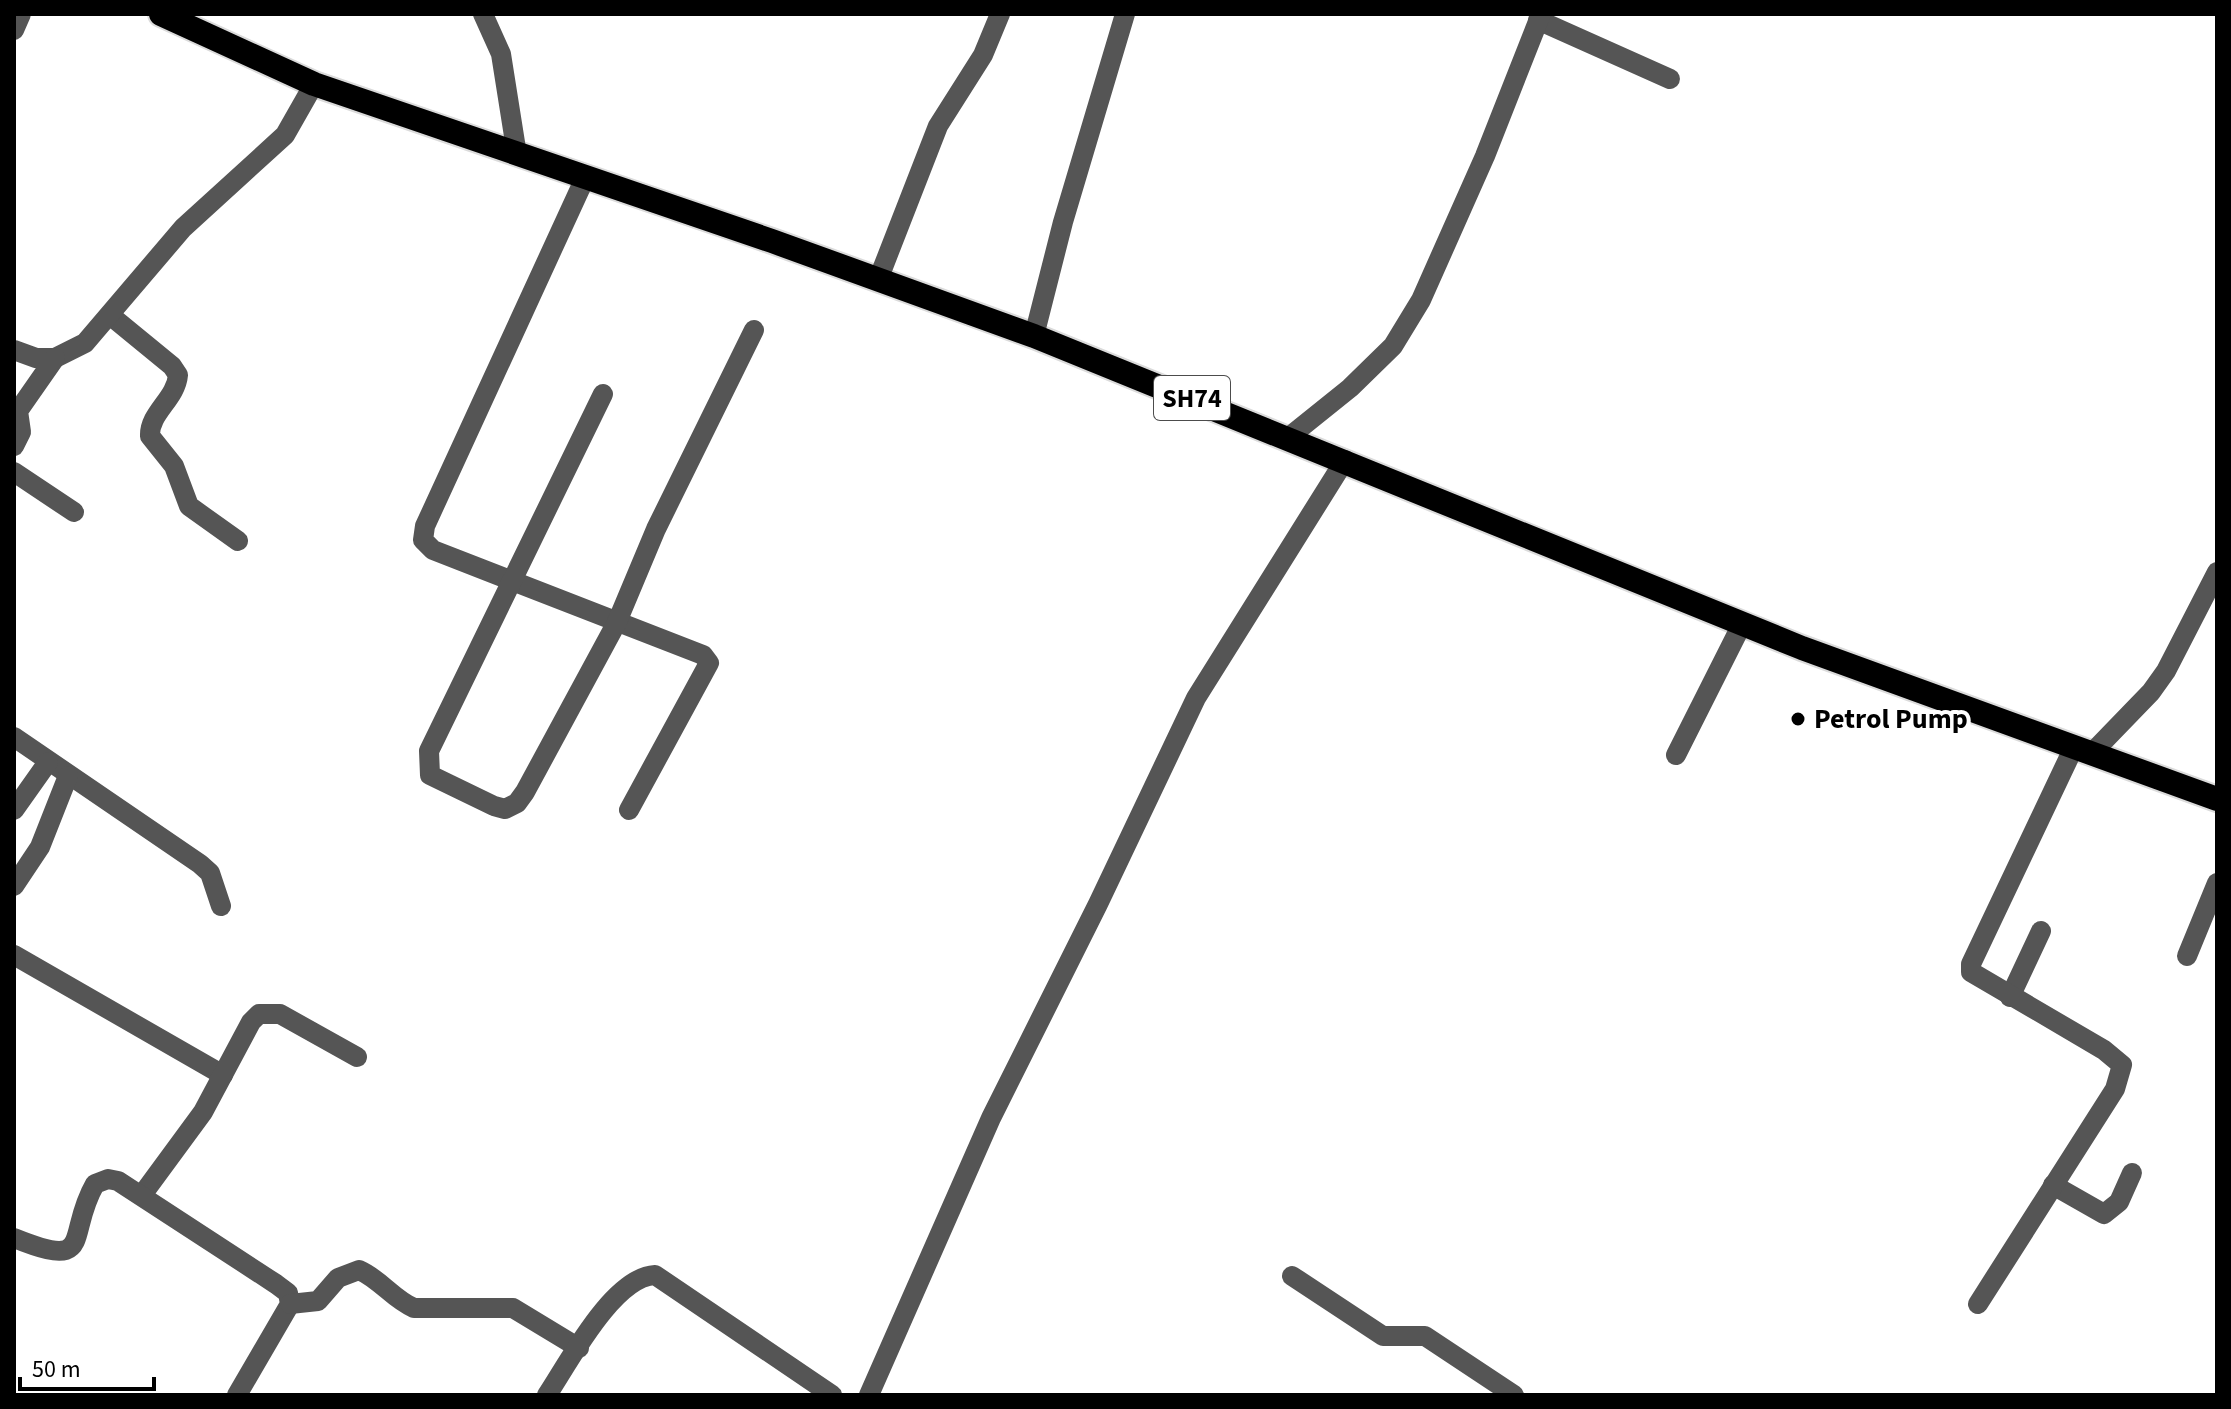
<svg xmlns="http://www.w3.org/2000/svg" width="2231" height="1409" font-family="'Source Sans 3',sans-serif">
  <rect width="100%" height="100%" fill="#fff"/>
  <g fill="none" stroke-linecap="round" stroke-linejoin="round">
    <defs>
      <path id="highway" d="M161,14L314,84L772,241L1034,336L1802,648L2217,799"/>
    </defs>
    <!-- highway casing -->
    <use href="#highway" stroke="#dbdbdb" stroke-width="28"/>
    <!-- minor -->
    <g stroke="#555" stroke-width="20">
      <path d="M483,14L501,54L517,155"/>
      <path d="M1538,20L1670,79"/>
      <path d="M14,30L21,14"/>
      <path d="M585,178L425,526L423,540L433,550L703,655L709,663L629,810"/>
      <path d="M878,280L938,126L983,55L1000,14"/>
      <path d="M111,316L172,366L178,375C176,399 149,413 150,436L174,466L189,506L238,541"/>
      <path d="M1034,336L1063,222L1125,14"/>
      <path d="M14,350L36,358H55L85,343L183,228L285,135L314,84"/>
      <path d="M603,394L429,751L430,775L494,806L505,809L517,803L525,792L617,622L656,529L754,330"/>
      <path d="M1289,437L1350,388L1393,346L1421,300L1485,156L1541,14"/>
      <path d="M14,446L21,432L18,411L55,358"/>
      <path d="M14,472L74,512"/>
      <path d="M14,737L200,864L210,873L221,906"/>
      <path d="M2092,753L2151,692L2166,671L2217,572"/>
      <path d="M1676,755L1742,624"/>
      <path d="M14,810L48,762"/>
      <path d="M14,886L40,847L68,776"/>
      <path d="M14,955L223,1075"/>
      <path d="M2187,956L2217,883"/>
      <path d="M2010,997L2041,931"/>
      <path d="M2053,1185L2104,1214L2119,1202L2132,1173"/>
      <path d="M142,1195L203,1112L251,1022L259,1014H280L357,1057"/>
      <path d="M14,1238C96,1271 65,1236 95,1184L108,1179L118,1181L276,1284L288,1293L290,1304L237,1395"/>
      <path d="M1292,1276L1383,1336H1425L1514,1395"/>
      <path d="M290,1304L318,1301L338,1278L359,1270C380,1279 393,1299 414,1308H513L579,1348"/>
      <path d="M1978,1304L2115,1089L2122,1065L2104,1050L1971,972V964L2074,747"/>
      <path d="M547,1395C569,1362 613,1277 655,1275L832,1395"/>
      <path d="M869,1395L991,1118L1098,904L1196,698L1345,460"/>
    </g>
    <!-- highway -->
    <use href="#highway" stroke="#000" stroke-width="24"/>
  </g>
  <!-- markers -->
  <circle fill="#000" stroke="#fff" stroke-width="3" cx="1798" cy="719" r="8"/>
  <g text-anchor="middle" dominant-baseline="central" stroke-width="8" stroke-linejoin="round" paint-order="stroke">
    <!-- shield labels -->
    <rect fill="#fff" stroke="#4c4c4c" stroke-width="2" x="1154" y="376" width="76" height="44" rx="6"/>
    <g font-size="26" font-weight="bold" fill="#000">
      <text x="1192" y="398">SH74</text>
    </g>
    <!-- poi labels -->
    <g font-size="28" font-weight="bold" fill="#000" stroke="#fff" text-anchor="start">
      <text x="1814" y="719">Petrol Pump</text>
    </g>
  </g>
  <!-- border -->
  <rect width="2231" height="1409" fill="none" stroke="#000000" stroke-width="32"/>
  <!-- scale -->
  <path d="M20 1377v12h134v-12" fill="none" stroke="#000000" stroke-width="4"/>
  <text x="32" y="1377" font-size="24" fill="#000000" stroke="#ffffff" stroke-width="6" paint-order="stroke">50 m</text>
</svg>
